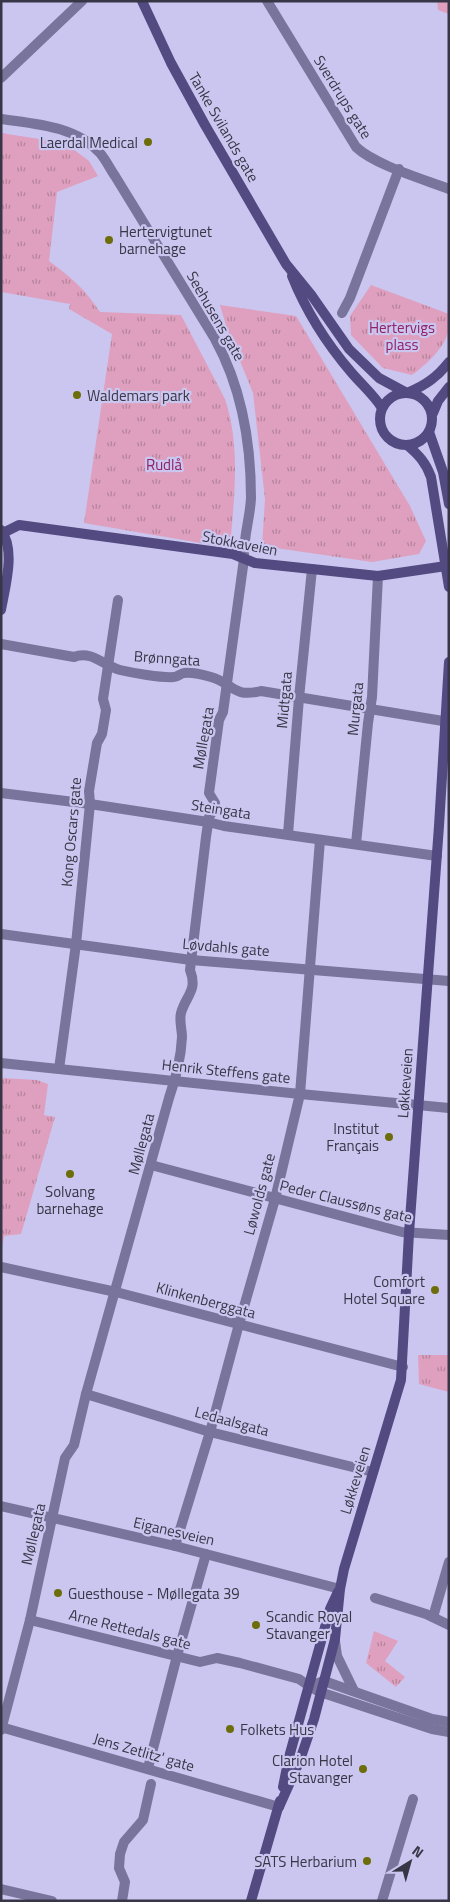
<svg xmlns="http://www.w3.org/2000/svg" width="450" height="1902" font-family="'Titillium Web',sans-serif">
  <defs>
    <pattern id="grass-tufts" width="24" height="20" patternUnits="userSpaceOnUse" patternTransform="scale(1.25)"><rect width="24" height="20" fill="#dea0be"/><path d="M3 7l-1-3M5 7V3M7 7l1-3M15 17l-1-3M17 17v-4M19 17l1-3" fill="none" stroke="#b5839c"/></pattern>
  </defs>
  <rect width="100%" height="100%" fill="#cac6ef"/>
  <!-- grass -->
  <g fill="url(#grass-tufts)">
    <path d="M437,1H449V14L438,10Z"/>
    <path d="M1,133L65,143L89,161L98,176L57,192L49,261C73,279 83,287 100,312L181,315L225,399C241,447 234,499 230,548L84,523L112,334L69,309L70,304L1,292Z"/>
    <path d="M371,285L449,314C449,318 450,325 449,329C445,348 427,364 412,375L383,368L351,335L350,316Z"/>
    <path d="M220,305L296,316L410,506L426,541L419,554L372,562L262,546L265,499L253,393L227,329Z"/>
    <path d="M1,1078L37,1080L48,1084L44,1115L55,1117L21,1234L4,1236L1,1253Z"/>
    <path d="M418,1355H449V1392L419,1384Z"/>
    <path d="M374,1631L398,1641L385,1661L405,1677L396,1687L366,1663Z"/>
  </g>
  <g fill="none" stroke-linecap="round" stroke-linejoin="round">
    <!-- pedestrian -->
    <path stroke="#78749b" stroke-width="10" d="M382,1901L413,1799"/>
    <!-- minor -->
    <g stroke="#78749b" stroke-width="10">
      <path d="M267,1L356,147C375,165 423,179 449,189"/>
      <path d="M1,78L82,1"/>
      <path d="M1,119C35,124 76,126 100,153C106,160 110,169 115,176L215,339C242,388 251,442 251,498C250,519 243,538 244,559L223,712L219,720L209,793L215,803V808L209,817L206,837L190,970C198,991 186,995 181,1013C179,1021 182,1029 182,1037C181,1058 176,1078 169,1098L86,1394L74,1445L65,1458L30,1620L1,1730"/>
      <path d="M342,313L350,298L399,169"/>
      <path d="M1,644L74,657C92,650 104,666 120,670C133,673 161,678 174,677C178,677 181,673 184,673C191,672 204,675 211,677C233,683 232,698 261,691L449,722"/>
      <path d="M1,793L90,804L208,822L224,826L437,856"/>
      <path d="M288,834L299,698L312,569"/>
      <path d="M356,844L368,723L372,697L378,576"/>
      <path d="M1,934L191,960L449,981"/>
      <path d="M1,1063L300,1094L449,1108"/>
      <path d="M59,1069L76,944L90,804L89,791L97,743L102,734L106,710L103,699L118,600"/>
      <path d="M151,1165L402,1232L449,1235"/>
      <path d="M1,1267L116,1292L403,1367"/>
      <path d="M86,1394L210,1432L373,1472"/>
      <path d="M175,1546L210,1432L239,1324L275,1199L300,1094L320,840"/>
      <path d="M375,1598L426,1614L449,1625"/>
      <path d="M433,1617L449,1562"/>
      <path d="M30,1620L200,1662L217,1658L240,1663L299,1679L309,1686"/>
      <path d="M1,1727L279,1807"/>
      <path d="M148,1768L177,1656L206,1554"/>
      <path d="M1,1889L52,1901"/>
      <path d="M122,1901L125,1882L119,1868L120,1854L124,1842L143,1820L151,1784"/>
    </g>
    <!-- tertiary -->
    <g stroke="#78749b" stroke-width="10">
      <path d="M1,1506L175,1546L340,1589"/>
      <path d="M335,1641L337,1656L354,1691"/>
      <path d="M309,1686L320,1692L432,1729L449,1732"/>
      <path d="M309,1686L324,1681L432,1719L449,1722"/>
    </g>
    <!-- secondary -->
    <g stroke="#524a81" stroke-width="10">
      <path d="M142,1L171,63L205,125L286,264L312,296L349,349L379,378L405,392"/>
      <path d="M292,276C306,311 327,344 351,372C362,385 373,394 382,408"/>
      <path d="M409,392C426,385 437,377 449,362"/>
      <circle cx="406" cy="419" r="26"/>
      <path d="M433,413L438,401L449,387"/>
      <path d="M429,432L443,472L449,504"/>
      <path d="M407,445C419,455 426,463 431,477L449,587"/>
      <path d="M1,530C16,550 5,587 1,610"/>
      <path d="M3,533L19,525L233,554L255,563L378,576L446,566"/>
      <path d="M283,1787L289,1757L330,1609L338,1592"/>
      <path d="M279,1807L300,1760L314,1719L335,1639L340,1589L344,1569L401,1380L409,1233L439,826L449,662"/>
      <path d="M251,1901L280,1801"/>
    </g>
  </g>
  <!-- markers -->
  <g fill="#6e6d0c" stroke="#cac6ef" stroke-width="2">
    <circle cx="148" cy="142" r="5"/>
    <circle cx="109" cy="240" r="5"/>
    <circle cx="77" cy="395" r="5"/>
    <circle cx="389" cy="1137" r="5"/>
    <circle cx="70" cy="1174" r="5"/>
    <circle cx="435" cy="1290" r="5"/>
    <circle cx="58" cy="1593" r="5"/>
    <circle cx="256" cy="1625" r="5"/>
    <circle cx="230" cy="1729" r="5"/>
    <circle cx="363" cy="1769" r="5"/>
    <circle cx="367" cy="1861" r="5"/>
  </g>
  <g text-anchor="middle" dominant-baseline="central" stroke-width="4.5" stroke-linejoin="round" paint-order="stroke">
    <!-- street labels -->
    <g font-size="15" fill="#373646" stroke="#cac6ef">
      <text transform="translate(343 97) rotate(58)">Sverdrups gate</text>
      <text transform="translate(224 127) rotate(60)">Tanke Svilands gate</text>
      <text transform="translate(216 316) rotate(60)">Seehusens gate</text>
      <text transform="translate(240 543) rotate(11)">Stokkaveien</text>
      <text transform="translate(167 658) rotate(4)">Brønngata</text>
      <text transform="translate(284 700) rotate(-85)">Midtgata</text>
      <text transform="translate(355 709) rotate(-84)">Murgata</text>
      <text transform="translate(203 738) rotate(-80)">Møllegata</text>
      <text transform="translate(221 809) rotate(9)">Steingata</text>
      <text transform="translate(71 832) rotate(-85)">Kong Oscars gate</text>
      <text transform="translate(226 947) rotate(5)">Løvdahls gate</text>
      <text transform="translate(226 1071) rotate(6)">Henrik Steffens gate</text>
      <text transform="translate(405 1083) rotate(-86)">Løkkeveien</text>
      <text transform="translate(141 1144) rotate(-75)">Møllegata</text>
      <text transform="translate(259 1194) rotate(-75)">Løwolds gate</text>
      <text transform="translate(346 1201) rotate(14)">Peder Claussøns gate</text>
      <text transform="translate(206 1300) rotate(15)">Klinkenberggata</text>
      <text transform="translate(232 1421) rotate(15)">Ledaalsgata</text>
      <text transform="translate(355 1480) rotate(-73)">Løkkeveien</text>
      <text transform="translate(174 1531) rotate(13)">Eiganesveien</text>
      <text transform="translate(33 1534) rotate(-77)">Møllegata</text>
      <text transform="translate(130 1629) rotate(14)">Arne Rettedals gate</text>
      <text transform="translate(144 1752) rotate(16)">Jens Zetlitz' gate</text>
    </g>
    <!-- poi labels -->
    <g font-size="15" fill="#373646" stroke="#cac6ef" text-anchor="end">
      <text x="138" y="142">Laerdal Medical</text>
      <text x="119" y="231" text-anchor="start">Hertervigtunet<tspan x="119" dy="17">barnehage</tspan></text>
      <text x="87" y="395" text-anchor="start">Waldemars park</text>
      <text x="379" y="1128">Institut<tspan x="379" dy="17">Français</tspan></text>
      <text x="70" y="1191" text-anchor="middle">Solvang<tspan x="70" dy="17">barnehage</tspan></text>
      <text x="425" y="1281">Comfort<tspan x="425" dy="17">Hotel Square</tspan></text>
      <text x="68" y="1593" text-anchor="start">Guesthouse - Møllegata 39</text>
      <text x="266" y="1616" text-anchor="start">Scandic Royal<tspan x="266" dy="17">Stavanger</tspan></text>
      <text x="240" y="1729" text-anchor="start">Folkets Hus</text>
      <text x="353" y="1760">Clarion Hotel<tspan x="353" dy="17">Stavanger</tspan></text>
      <text x="357" y="1861">SATS Herbarium</text>
    </g>
    <!-- park labels -->
    <g font-size="15" fill="#902164" stroke="#cac6ef">
      <text x="402" y="327">Hertervigs<tspan x="402" dy="17">plass</tspan></text>
      <text x="164" y="464">Rudlå</text>
    </g>
  </g>
  <!-- border -->
  <rect width="450" height="1902" fill="none" stroke="#373646" stroke-width="5"/>
  <!-- north arrow -->
  <g transform="translate(410 1862) rotate(37)" stroke="#cac6ef" stroke-width="4" paint-order="stroke">
  <path d="M0-4L9 19L0 12L-9 19Z" fill="#373646"/>
  <text y="-8" font-size="14" font-weight="bold" text-anchor="middle" fill="#373646">N</text>
  </g>
</svg>
